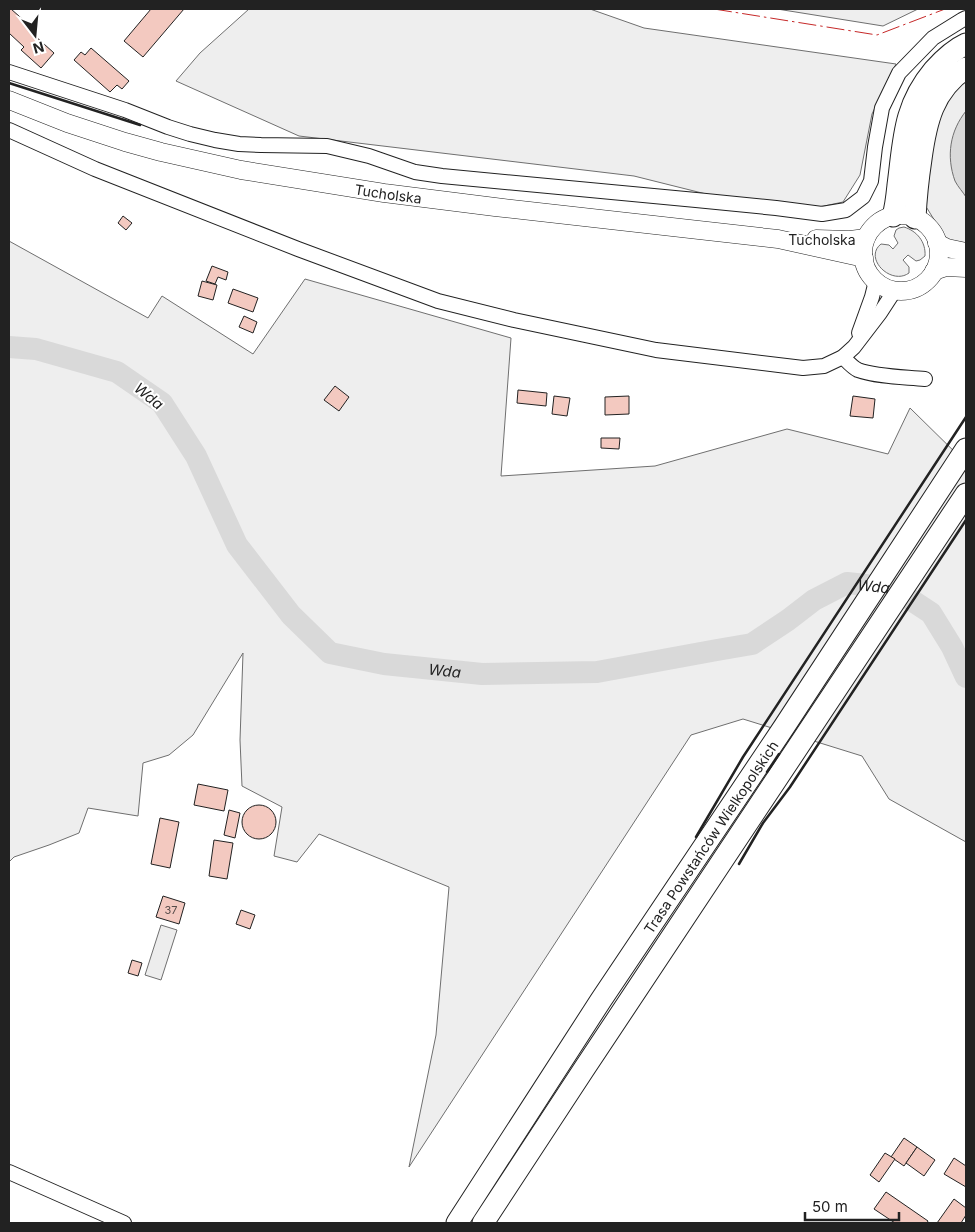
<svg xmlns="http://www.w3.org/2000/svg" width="975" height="1232" font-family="Inter,sans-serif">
  <rect width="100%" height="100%" fill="#fff"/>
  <!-- green -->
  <g fill="#eee" stroke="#6f6f6f">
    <path d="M249,9H590L644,28L896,64L872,114L860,175L843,202L810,209L722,198L634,176L299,136L176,81L200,53Z"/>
    <path d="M777,9H918L883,26Z"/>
    <path d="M966,79V246L948,242L925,205L933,127L945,100Z"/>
    <path d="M904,227C917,231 926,242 925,256L920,260L916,261L908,255L903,260L909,267V273C891,286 863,258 881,244L889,245L893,249L898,243L894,236L896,230L899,228Z"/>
    <path d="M9,241L148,318L162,296L253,354L305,279L511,338L501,476L655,466L787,429L888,454L910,408L966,463V842L889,799L862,756L743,719L691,735L409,1167L436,1035L449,887L319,834L297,862L274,856L282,807L242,786L240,740L243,653L193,735L169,755L143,763L138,816L88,808L79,833L49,845L14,857L9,862Z"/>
  </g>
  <!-- parking -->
  <path fill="#ededed" stroke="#6f6f6f" d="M161,925L177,930L161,980L145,975Z"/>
  <!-- water -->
  <path fill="#d9d9d9" stroke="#6f6f6f" d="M966,111V197C963,192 958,187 955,181C946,156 950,131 966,111Z"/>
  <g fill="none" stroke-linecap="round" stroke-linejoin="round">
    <!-- river -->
    <path stroke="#d9d9d9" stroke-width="22" id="s1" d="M9,347L36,349L117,372L162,403L196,456L237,545L291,615L330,653L384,664L482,674L597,672L717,650L752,644L788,620L814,600L847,583L893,588L931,613L952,647L966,677"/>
  </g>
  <!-- building -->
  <g fill="#f3c9c0" stroke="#222">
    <path d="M9,9H11L37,32L34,35L54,53L41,68L21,50L24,47L9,33Z"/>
    <path d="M151,9H184L143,57L124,41Z"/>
    <path d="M91,48L129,81L122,89L117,85L110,92L74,60L81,52L85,55Z"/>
    <path d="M123,216L132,223L126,230L118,223Z"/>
    <path d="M212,266L228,272L226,280L218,277L215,284L206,281Z"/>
    <path d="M202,281L217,285L213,300L198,296Z"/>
    <path d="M233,289L258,298L253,312L228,303Z"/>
    <path d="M244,316L257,322L253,333L239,327Z"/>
    <path d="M335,386L349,397L339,411L324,400Z"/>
    <path d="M518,390L547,393L546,406L517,403Z"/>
    <path d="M554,396L570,398L567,416L552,414Z"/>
    <path d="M629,396V414L605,415V397Z"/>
    <path d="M853,396L875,399L873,418L850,416Z"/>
    <path d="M601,438H620L619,449L601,448Z"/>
    <path d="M198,784L228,790L224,811L194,805Z"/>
    <circle cx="259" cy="822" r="17"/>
    <path d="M229,810L240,813L235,838L224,835Z"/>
    <path d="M160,818L179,822L170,868L151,864Z"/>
    <path d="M214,840L233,843L227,879L209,876Z"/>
    <path d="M163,896L185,903L179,924L156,917Z"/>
    <path d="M241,910L255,915L250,929L236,924Z"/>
    <path d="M132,960L142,963L138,976L128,973Z"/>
    <path d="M904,1138L917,1147L904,1166L891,1157Z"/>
    <path d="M917,1147L935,1160L924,1176L906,1163Z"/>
    <path d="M885,1153L895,1159L879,1182L870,1175Z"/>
    <path d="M954,1158L966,1166V1187L944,1174Z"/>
    <path d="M886,1192L928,1221L927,1223H895L874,1209Z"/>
    <path d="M954,1199L966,1208V1215L961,1223H937Z"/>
  </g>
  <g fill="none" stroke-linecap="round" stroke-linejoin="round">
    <defs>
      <g id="minor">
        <path d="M9,72L125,110L168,127L190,134L215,140L239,144L261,145L327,146L369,156L415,172L442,176L696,200L776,208L822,214L846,210L863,197L871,181L875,147L882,108L899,73L933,38L962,20L966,18"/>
        <path d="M9,130L95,169L298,249L438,301L514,320L656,350L803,368L824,366L843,357L854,347L880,313L895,290"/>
        <path d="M859,333L872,297L876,281"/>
        <path d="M843,357C848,362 852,367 858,370C877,377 906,377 925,379"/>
        <path d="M9,1172L124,1223"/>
      </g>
      <g id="major">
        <path id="s2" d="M9,100L67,123L125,142L161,152L241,170L384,193L495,207L778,239L864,258"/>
        <circle cx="901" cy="253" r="38"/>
        <path d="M816,239L850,240L866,238"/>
        <path d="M937,243L947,248L966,252"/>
        <path d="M934,271L946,267L966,268"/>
      </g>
      <g id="highway">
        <path d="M893,216C896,206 897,195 898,185C904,140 903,107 934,70C943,60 953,50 966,44"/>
        <path d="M915,218C916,198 918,179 921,159C926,122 933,90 966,68"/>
        <path id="s3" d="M457,1223L601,1000L784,727L966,449"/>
        <path d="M483,1223L584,1069L966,494"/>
      </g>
    </defs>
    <!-- minor casing -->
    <use href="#minor" stroke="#222" stroke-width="16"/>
    <!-- major casing -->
    <use href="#major" stroke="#222" stroke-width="19"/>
    <!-- highway casing -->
    <use href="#highway" stroke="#222" stroke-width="23"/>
    <!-- minor -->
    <use href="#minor" stroke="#fff" stroke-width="14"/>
    <!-- major -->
    <use href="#major" stroke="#fff" stroke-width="18"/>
    <!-- highway -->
    <use href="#highway" stroke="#fff" stroke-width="21"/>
    <!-- wall -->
    <g stroke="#222" stroke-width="2.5">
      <path d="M9,83L140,125"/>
      <path d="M767,772L779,754"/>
      <path d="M696,837L743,757L966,417"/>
      <path d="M739,864L763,823L790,787L966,520"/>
    </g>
    <!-- power -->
    <path stroke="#c62828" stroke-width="1" stroke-dasharray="18 4 2.5 4" stroke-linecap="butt" d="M714,9L877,35L945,9"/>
  </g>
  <g text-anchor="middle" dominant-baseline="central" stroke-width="4" stroke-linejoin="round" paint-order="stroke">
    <!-- number labels -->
    <g font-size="11" fill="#564c4a">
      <text x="171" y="910">37</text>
    </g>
    <!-- street labels -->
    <g font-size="14" fill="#222" stroke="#fff">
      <text stroke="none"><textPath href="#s2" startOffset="392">Tucholska</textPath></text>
      <text x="822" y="239">Tucholska</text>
      <text stroke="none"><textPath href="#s3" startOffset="462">Trasa Powstańców Wielkopolskich</textPath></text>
    </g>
    <!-- water labels -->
    <g font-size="15" font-style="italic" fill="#222" stroke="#fff">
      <text transform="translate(149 396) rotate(39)">Wda</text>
      <text stroke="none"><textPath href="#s1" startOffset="1036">Wda</textPath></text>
      <text stroke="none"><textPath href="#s1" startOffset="586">Wda</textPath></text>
    </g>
  </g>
  <!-- border -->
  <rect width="975" height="1232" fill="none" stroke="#222222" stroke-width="20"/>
  <!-- north arrow -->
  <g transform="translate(35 35) rotate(164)" stroke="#ffffff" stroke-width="4" paint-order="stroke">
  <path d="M0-4L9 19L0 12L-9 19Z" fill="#222222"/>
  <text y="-8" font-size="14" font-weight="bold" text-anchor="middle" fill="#222222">N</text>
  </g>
  <!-- scale -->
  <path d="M805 1212v8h94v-8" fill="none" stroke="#222222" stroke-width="2.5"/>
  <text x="812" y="1212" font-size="15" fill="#222222" stroke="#ffffff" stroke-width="4" paint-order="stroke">50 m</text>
</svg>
